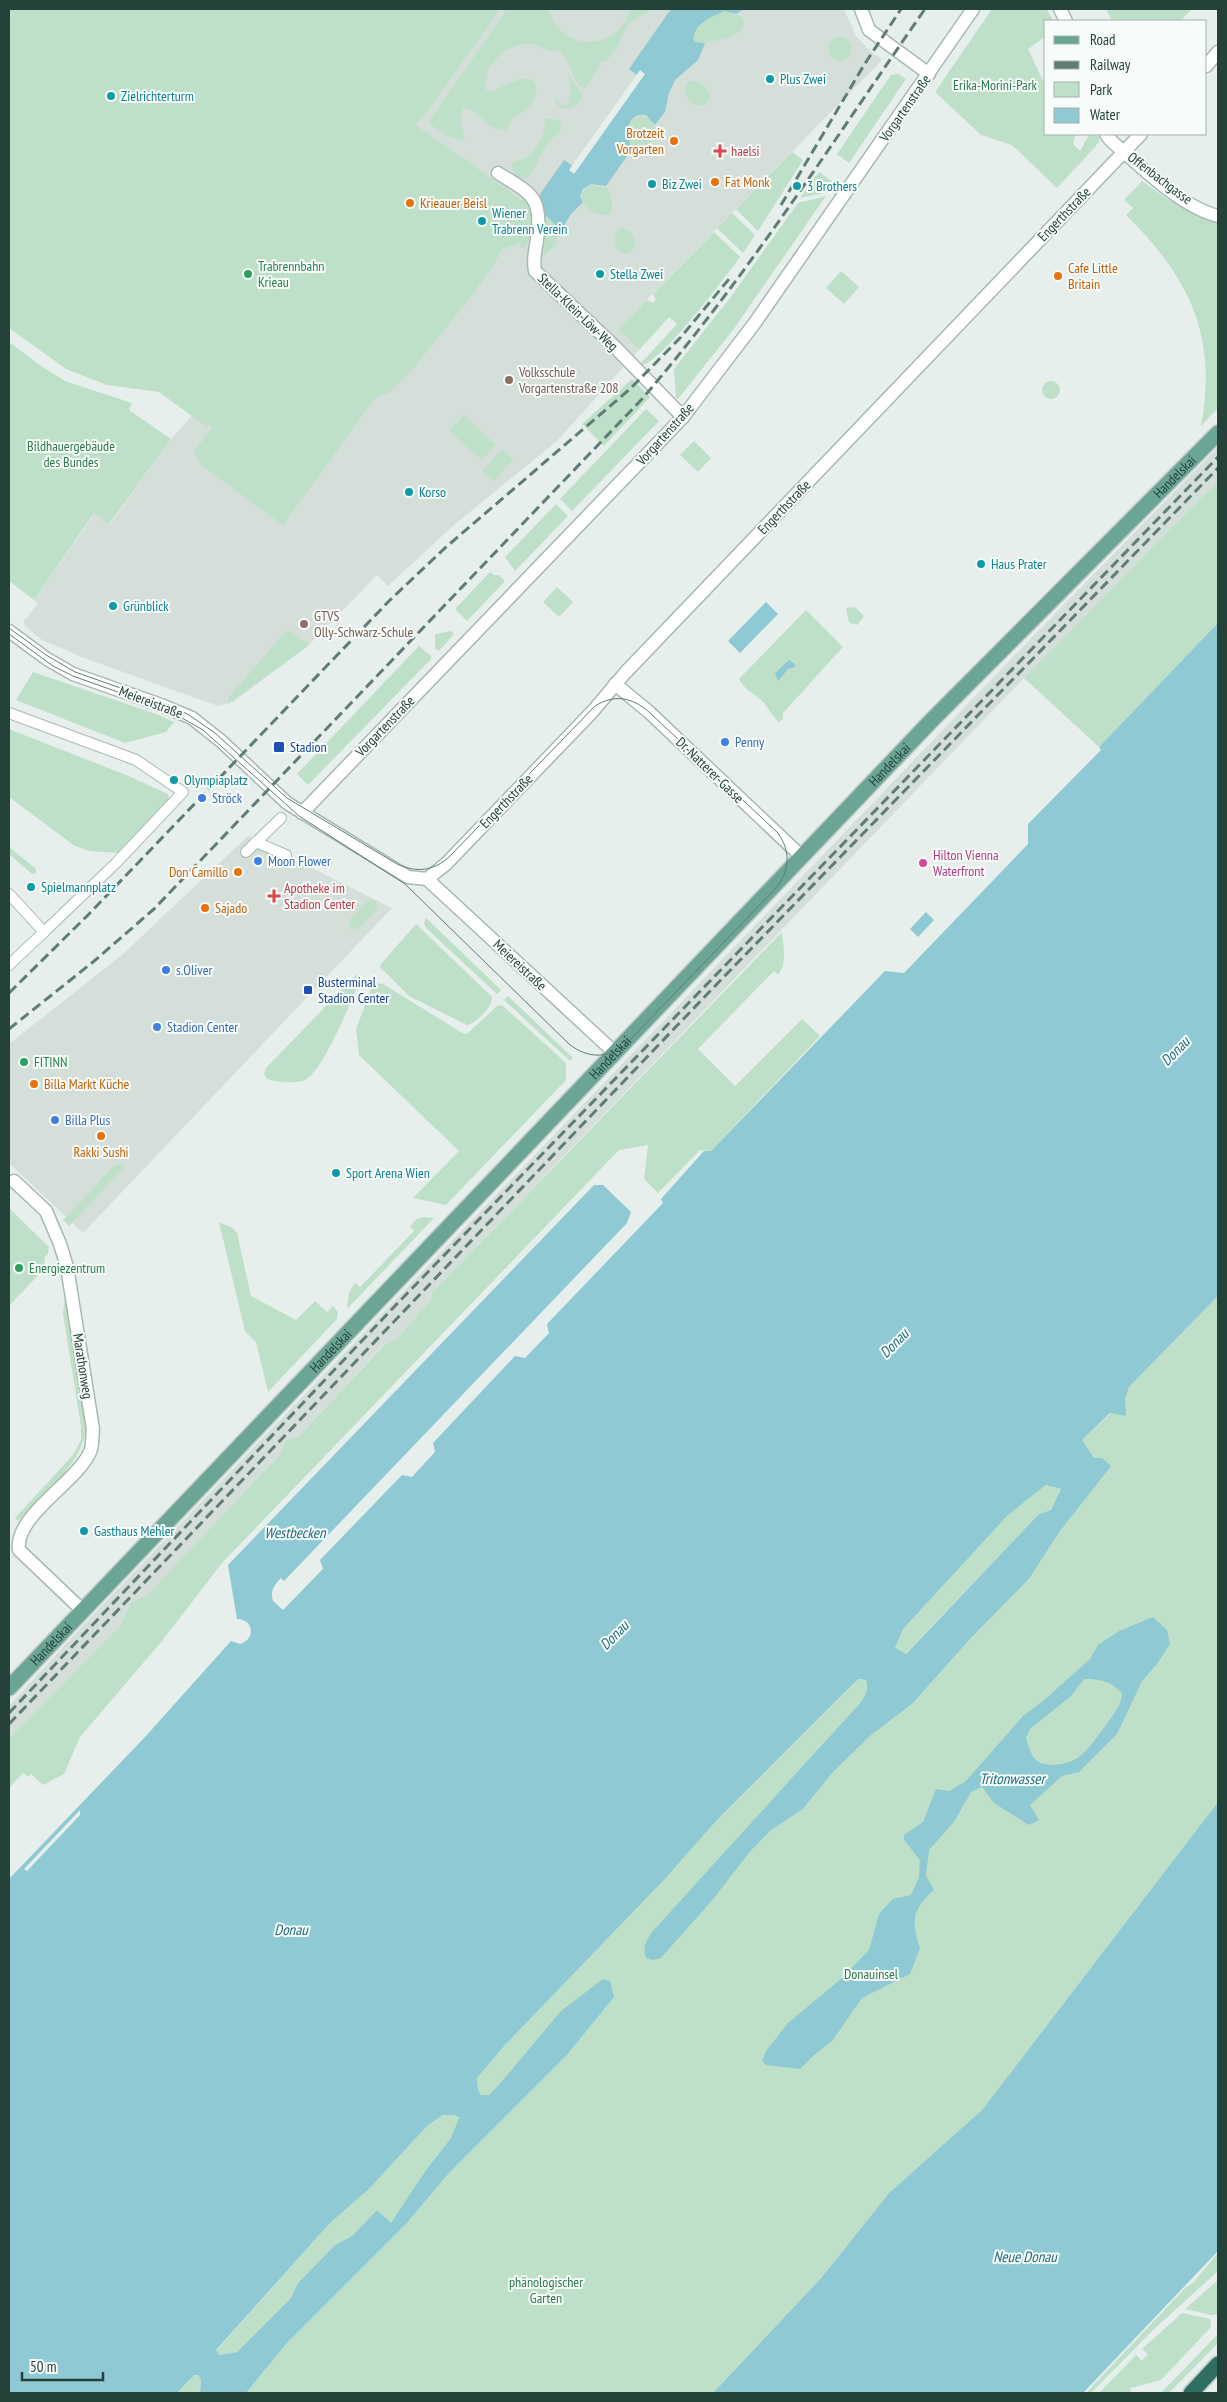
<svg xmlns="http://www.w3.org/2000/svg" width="1227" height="2402" font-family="'PT Sans Narrow',sans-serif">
  <rect width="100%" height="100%" fill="#e6efeb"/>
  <!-- built -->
  <g fill="#d4dfda">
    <path d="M496,9H844L856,36L867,48L882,60L618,329L639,350L557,441L454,525L388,586L377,575L309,645L233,702L218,706L84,658L42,640L25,626L24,621L38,603L34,600L95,513L110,524L171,439L281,317Z"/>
    <path d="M1218,447V481L1024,678L432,1293L431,1300L398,1337L383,1345L298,1437L286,1440L281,1455L146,1596L131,1602L120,1626L9,1738V1706L90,1618L1008,662Z"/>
    <path d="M248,836L392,908L83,1233L9,1163V1044L122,955Z"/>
  </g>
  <!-- green -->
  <g fill="#bfe0c8">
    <path d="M9,9H500L422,119H420L416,125L522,200L527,198C534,218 535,232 524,250L519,246L522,242L501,250L494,264L473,294L413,369L389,393L376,397L283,525L200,464L194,451L212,428L209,425L207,427L159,392L107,385L66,369L9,328Z"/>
    <path d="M507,9H548C562,53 616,53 631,9H651L628,24L617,47L606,62L603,60L586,88L579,86L563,54L559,50C557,50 554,51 552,51C545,50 538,44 529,44C507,43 481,66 486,90L491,91C503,87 524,73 535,82C543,111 512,109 507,130C489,132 480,110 463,108L460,121L465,141L447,136L428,123Z"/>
    <path d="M992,9H1047L1053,21H1046V36L1028,49L1046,87V134H1076L1073,144L1080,151L1089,135L1099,136V143L1096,144L1097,145L1057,188L1012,145L981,135L935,92Z"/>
    <path d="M1106,9H1192L1180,21H1112Z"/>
    <path d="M725,11L742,17C753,38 708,43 695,42L693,39C696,22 711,17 725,11Z"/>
    <circle cx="840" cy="49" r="12"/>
    <path d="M898,74L906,79L849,163L837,154L891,75Z"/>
    <path d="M569,75L583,96C576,109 560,116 554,98L564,106L568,104L571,91Z"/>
    <path d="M693,81C704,83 712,90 708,102L702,106C690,106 680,93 688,82Z"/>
    <path d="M642,115L650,119L656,131L649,150L642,155C628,151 626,131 632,120Z"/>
    <path d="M545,118L558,120L561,124V131L548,142L531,174L525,178C515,178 513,172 511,163C532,159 546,140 545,118Z"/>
    <path d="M792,152L803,160L758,231L736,209Z"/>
    <path d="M819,172L834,183L829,192L800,198Z"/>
    <path d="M1142,181L1169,200L1218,221V408L1201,426C1218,336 1189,277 1126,215L1133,208L1124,200Z"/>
    <path d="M590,185L607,188C612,196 614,208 609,215C596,217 579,207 582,193Z"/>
    <path d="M826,196L733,330L678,399L676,398L674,369L730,298L798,203Z"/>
    <path d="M732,213L755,235L743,253L717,228Z"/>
    <path d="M545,215L561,230L555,241L557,243L544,256Z"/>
    <path d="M621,228L628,230L634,237L636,247L628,254L621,253L615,245L614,235Z"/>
    <path d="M714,232L740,257C725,277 663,361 642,365L641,363L677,324L669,317L639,350L618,329L647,300L653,303L656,300L653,294Z"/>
    <path d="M841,271L859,287L844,304L826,288Z"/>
    <path d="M9,342L41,366L65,381L132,403L129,410L171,439L109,524L94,513L34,600L9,581Z"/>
    <path d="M632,379L650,397L604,446L582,424Z"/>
    <circle cx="1051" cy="390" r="9"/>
    <path d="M646,409L659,421L572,511L560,499Z"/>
    <path d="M464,415L496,445L482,460L449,431Z"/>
    <path d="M694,441L711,458L698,472L680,455Z"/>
    <path d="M502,449L513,459L494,481L482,471Z"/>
    <path d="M1218,481V623L1099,747L1024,678Z"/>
    <path d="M556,504L568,516L515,571L505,557Z"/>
    <path d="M490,572L494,575H499L505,581L467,621L455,609Z"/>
    <path d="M557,587L573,602L559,617L543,602Z"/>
    <path d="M855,607L864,616L857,625L849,623L846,608Z"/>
    <path d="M806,610L843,647L783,713V719L779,722C772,716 769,709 763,702C756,694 746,692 739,679Z"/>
    <path d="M287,630L309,645L228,704V698Z"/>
    <path d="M451,631L454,634L439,651L435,648V634Z"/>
    <path d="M419,646L431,656V659L308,785L297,774Z"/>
    <path d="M33,672L159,715L174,722L166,732L125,743L16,700Z"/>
    <path d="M9,729L131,777L168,794L169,801L118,853L90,851L75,846L9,797Z"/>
    <path d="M9,847L36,869V873L32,874L9,854Z"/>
    <path d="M370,899L376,901L377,910L359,928L350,930V919Z"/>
    <path d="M426,918L501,990L497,994L426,928L424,923Z"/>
    <path d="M416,924L492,997C493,1007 476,1023 467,1025L409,996L380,967L381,964Z"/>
    <path d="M782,932C783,947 788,963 778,975L774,971L698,1049L735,1086L802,1019L820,1036L711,1151L700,1150L658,1193L644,1179L648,1145L619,1150L222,1563L162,1641L80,1737L64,1774L43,1785L31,1774L28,1777L23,1773L9,1788V1738L120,1626L131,1602L146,1596L280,1455L286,1440L298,1437L384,1345L398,1337L431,1300L432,1293Z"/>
    <path d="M357,974L360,980C351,1001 324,1070 305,1080C296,1084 276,1082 267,1079L264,1074L266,1068Z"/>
    <path d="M375,983L383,984L464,1034L468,1033L497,1006L502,1005L566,1063V1080L446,1205L413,1198L459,1151L359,1055L356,1029L373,984Z"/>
    <path d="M508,996L573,1058L570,1061L504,1000Z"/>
    <path d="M122,1164L125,1167L69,1226L63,1220L115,1165Z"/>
    <path d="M9,1208L49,1247L48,1253L45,1257L44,1269L9,1306Z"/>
    <path d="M424,1217L434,1218L347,1309C348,1298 348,1291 355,1283L360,1287L414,1231L410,1226L417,1219Z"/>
    <path d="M219,1222L233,1228L237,1233L251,1296L296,1320L315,1301L327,1312L333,1306L338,1312L337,1319L268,1392L256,1342L245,1331Z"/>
    <path d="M65,1296L86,1425C85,1463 42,1495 18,1521L15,1518L73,1455L81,1440V1426L63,1314Z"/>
    <path d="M1218,1296V1802L982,2110L889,2193L822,2277L713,2393H246L287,2343L406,2224L450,2172L567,2055L614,1997L489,2095H481L478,2089L477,2078L505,2045L663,1881L718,1819L853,1684L859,1679L866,1680L868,1686L865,1697L644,1944L745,1857L770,1831L803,1809L832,1773L870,1736L912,1704L971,1638L1029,1579L1060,1531L1094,1458L1082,1440L1125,1400L1129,1387Z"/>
    <path d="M1046,1485L1061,1489L1051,1510L1039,1514L905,1654L895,1648L902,1629L1007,1516Z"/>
    <path d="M443,2115H454L459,2119L451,2138L426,2170L391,2224L377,2210L352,2236L335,2245L298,2283L291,2298L237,2352L220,2355L216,2351L330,2223L369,2189L428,2125Z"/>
    <path d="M1218,2253V2271L1152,2331L1091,2393H1086L1185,2288L1194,2282Z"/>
    <path d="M1218,2280V2314L1211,2315L1185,2309Z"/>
    <path d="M1182,2313L1210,2319L1211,2327L1161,2380L1131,2388L1130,2393H1099L1136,2355L1142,2361L1148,2354L1142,2349Z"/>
    <path d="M1218,2334V2343L1169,2393H1161Z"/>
    <path d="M194,2375H198L201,2378L200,2393H177Z"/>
  </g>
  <!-- water -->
  <g fill="#8ec9d4" fill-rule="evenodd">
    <path d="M671,9H744L736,14L725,11C711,17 696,22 693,39L695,42L705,43L698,60L675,80L669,93L665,112L655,125L646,115C625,112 626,136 632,149L606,186L591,184L583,189L580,196L583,202L571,214L561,230L545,215L540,194L564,160L573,166L637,75L629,69Z"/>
    <path d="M766,602L778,614L740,653L728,641Z"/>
    <path d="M1218,623V1296L1129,1387L1125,1400L1126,1416L1110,1413L1082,1440L1094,1458H1102L1111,1466L1060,1531L1029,1579L971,1638L912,1704L870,1736L832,1773L803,1809L770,1831L748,1854L714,1898L661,1958L653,1960L646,1958C642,1946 646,1942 652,1932L860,1703C866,1696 869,1689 866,1680L859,1679L853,1684L718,1819L663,1881L505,2045L477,2078L478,2089L481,2095H489L497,2087L561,2011L603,1979L610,1981L614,1997L567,2055L450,2172L406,2224L287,2343L246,2393H200L201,2379L198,2375H194L177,2393H9V1879L145,1737L231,1641L240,1644C256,1639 254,1619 237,1619L228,1565L594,1185H603L631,1212L627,1223L284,1581L281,1578C274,1585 270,1591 273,1601L283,1610L323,1569L320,1560L402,1475L412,1477L435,1452L433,1443L515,1356L525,1358L549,1333L547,1324L663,1203L661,1199L704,1151H711L885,971L904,973L1028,844V824L1101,750L1099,747ZM1046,1485L1061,1489L1051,1510L1039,1514L906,1654L895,1648L903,1629L1007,1516ZM443,2115H454L459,2118L451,2138L426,2170L391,2223L377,2210L352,2236L335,2245L298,2283L291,2298L237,2352L220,2355L216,2350L330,2223L369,2189L428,2125Z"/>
    <path d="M789,660L795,664V667L788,669L778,681L775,673Z"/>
    <path d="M926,912L934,920L918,937L910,929Z"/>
    <path d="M1153,1617L1167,1630L1170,1644L1157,1664L1142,1681L1117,1734L1079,1772L1062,1776L1030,1805L1039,1820L1029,1825L994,1803L982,1787L971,1792L954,1822L929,1850L926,1875L934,1890C912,1909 911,1921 920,1948L910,1974L862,1998L832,2041L813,2056L800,2069L766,2065L762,2061L766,2051L788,2023L841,1979L869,1950L879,1914L893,1899L911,1895L919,1877L920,1860L904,1840V1835L923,1822L936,1789L949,1791L966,1781L1023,1716L1042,1702L1090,1659L1098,1645L1119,1631ZM1084,1679C1099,1679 1111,1681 1122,1693C1122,1705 1113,1714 1107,1724C1099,1734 1089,1749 1079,1757C1068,1765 1045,1769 1035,1759C1030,1753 1028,1745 1026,1738L1030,1729L1071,1696Z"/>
    <path d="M1218,1802V2251L1083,2393H713L822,2277L889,2193L982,2110Z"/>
  </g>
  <!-- pier -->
  <g fill="#e6efeb">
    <path d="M640,70L645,74L574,174L569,170Z"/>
    <path d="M80,1810V1815L27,1871L24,1869Z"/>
  </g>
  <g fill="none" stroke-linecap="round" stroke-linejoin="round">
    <defs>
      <g id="pedestrian">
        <path d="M9,713L136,760L183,792L116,863L44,932L9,894"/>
        <path d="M256,842L286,855"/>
        <path d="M246,852L281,818"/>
        <path d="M9,965L44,932"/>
      </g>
      <g id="minor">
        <path d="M861,9L869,30L929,74"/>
        <path d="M1060,9L1066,21"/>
        <path d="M1206,66L1218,52"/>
        <path d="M1106,134C1110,142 1118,146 1125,153C1150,175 1185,208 1218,216"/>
        <path d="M498,173C531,194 543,196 537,240C535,251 533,261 535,271L615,347L683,417"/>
        <path d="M9,631L47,659L73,674L161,705L192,718L221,741L287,803L408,877L427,879"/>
        <path d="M615,684L649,712L802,857"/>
        <path d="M302,813L683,417L754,324L973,9"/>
        <path d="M427,879L446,864L593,711L625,673L1141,134"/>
        <path d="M427,879L614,1052"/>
        <path d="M14,1181L46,1211L60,1244L67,1267L93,1429C92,1436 93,1446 90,1452C76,1483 14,1516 19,1550L82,1610"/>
      </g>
      <g id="primary">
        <path id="s1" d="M9,1688L931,721L1218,433"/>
      </g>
      <path id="motorway" d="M1191,2393L1218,2364"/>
    </defs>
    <!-- pedestrian casing -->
    <use href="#pedestrian" stroke="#a8b8b2" stroke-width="12"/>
    <!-- minor casing -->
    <use href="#minor" stroke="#a8b8b2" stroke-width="15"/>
    <!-- primary casing -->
    <use href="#primary" stroke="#c2cac8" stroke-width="18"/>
    <!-- motorway casing -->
    <use href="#motorway" stroke="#c2cac8" stroke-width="18"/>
    <!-- pedestrian -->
    <use href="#pedestrian" stroke="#fff" stroke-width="10"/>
    <!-- minor -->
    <use href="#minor" stroke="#fff" stroke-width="12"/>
    <!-- primary -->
    <use href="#primary" stroke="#6aa596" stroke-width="15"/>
    <!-- motorway -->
    <use href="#motorway" stroke="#2f6f62" stroke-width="15"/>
    <!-- tram -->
    <path stroke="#5f7d75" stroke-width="1" d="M9,628L46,655L75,672L169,705L189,715L215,733L287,798L397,864C417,873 433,871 449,857L595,706C614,694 632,697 649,712L778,833C791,852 790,871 776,888L627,1043C608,1059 588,1059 569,1044L405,884L299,816L203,730L168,710L73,676L53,666L9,634"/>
    <!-- rail -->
    <g stroke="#5f7d75" stroke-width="3" stroke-dasharray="10 5" stroke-linecap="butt">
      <path d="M781,205L864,65L901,9"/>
      <path d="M9,993L89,914L389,601L445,548L631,388L681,337L729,279"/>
      <path d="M9,1029L93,962L154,909L642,399C747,277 833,141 925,9"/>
      <path d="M9,1713L394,1307L1218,457"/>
      <path d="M9,1724L714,987L1218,468"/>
    </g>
  </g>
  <!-- markers -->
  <g fill="#0f9aa8" stroke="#f7fbf9" stroke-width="2">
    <circle cx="770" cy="79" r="5"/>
    <circle cx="111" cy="96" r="5"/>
    <circle cx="652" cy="184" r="5"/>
    <circle cx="797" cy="186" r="5"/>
    <circle cx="482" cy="221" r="5"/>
    <circle cx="600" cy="274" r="5"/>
    <circle cx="409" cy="492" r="5"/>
    <circle cx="981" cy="564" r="5"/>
    <circle cx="113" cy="606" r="5"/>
    <circle cx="174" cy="780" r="5"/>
    <circle cx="31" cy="887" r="5"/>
    <circle cx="336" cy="1173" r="5"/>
    <circle cx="84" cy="1531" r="5"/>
  </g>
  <g fill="#e8710a" stroke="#f7fbf9" stroke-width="2">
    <circle cx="674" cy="141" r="5"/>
    <circle cx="715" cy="182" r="5"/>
    <circle cx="410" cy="203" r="5"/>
    <circle cx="1058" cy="276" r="5"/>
    <circle cx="238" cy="872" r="5"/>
    <circle cx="205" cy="908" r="5"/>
    <circle cx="34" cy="1084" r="5"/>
    <circle cx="101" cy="1136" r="5"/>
  </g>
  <g fill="#e0444e" stroke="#f7fbf9" stroke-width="2">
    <path d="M717.5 143.5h5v5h5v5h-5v5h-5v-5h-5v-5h5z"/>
    <path d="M271.5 888.5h5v5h5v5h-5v5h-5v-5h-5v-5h5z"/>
  </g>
  <g fill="#2e9e5b" stroke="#f7fbf9" stroke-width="2">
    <circle cx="248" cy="274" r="5"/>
    <circle cx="24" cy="1062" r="5"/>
    <circle cx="19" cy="1268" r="5"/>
  </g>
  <g fill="#8d6e63" stroke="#f7fbf9" stroke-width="2">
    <circle cx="509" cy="380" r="5"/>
    <circle cx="304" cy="624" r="5"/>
  </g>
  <g fill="#3f7fe0" stroke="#f7fbf9" stroke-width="2">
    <circle cx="725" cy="742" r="5"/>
    <circle cx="202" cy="798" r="5"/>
    <circle cx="258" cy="861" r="5"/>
    <circle cx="166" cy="970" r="5"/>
    <circle cx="157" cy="1027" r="5"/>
    <circle cx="55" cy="1120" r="5"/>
  </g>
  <g fill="#1a4fb4" stroke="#f7fbf9" stroke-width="2">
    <rect x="273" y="741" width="12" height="12" rx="2.5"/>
    <rect x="303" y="985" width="10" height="10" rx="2.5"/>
  </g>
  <circle fill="#d1479c" stroke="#f7fbf9" stroke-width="2" cx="923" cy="863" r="5"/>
  <g text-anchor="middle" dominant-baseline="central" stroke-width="4" stroke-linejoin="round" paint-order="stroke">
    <!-- culture labels -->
    <g font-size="14" fill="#0d838f" stroke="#f7fbf9" text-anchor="start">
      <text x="780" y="79">Plus Zwei</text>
      <text x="121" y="96">Zielrichterturm</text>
      <text x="662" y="184">Biz Zwei</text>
      <text x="807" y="186">3 Brothers</text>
      <text x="492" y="213">Wiener<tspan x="492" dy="16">Trabrenn Verein</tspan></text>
      <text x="610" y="274">Stella Zwei</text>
      <text x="419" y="492">Korso</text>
      <text x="991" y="564">Haus Prater</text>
      <text x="123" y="606">Grünblick</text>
      <text x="184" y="780">Olympiaplatz</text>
      <text x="41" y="887">Spielmannplatz</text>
      <text x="346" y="1173">Sport Arena Wien</text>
      <text x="94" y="1531">Gasthaus Mehler</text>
    </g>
    <!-- park labels -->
    <g font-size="14" fill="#2d7a4b" stroke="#f7fbf9">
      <text x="995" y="85">Erika-Morini-Park</text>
      <text x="71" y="446">Bildhauergebäude<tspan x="71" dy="16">des Bundes</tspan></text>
      <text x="871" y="1974">Donauinsel</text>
      <text x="546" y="2282">phänologischer<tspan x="546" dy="16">Garten</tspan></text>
    </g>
    <!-- street labels -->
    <g font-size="14" fill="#24423a" stroke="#f7fbf9">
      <text transform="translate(905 108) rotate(-55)">Vorgartenstraße</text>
      <text transform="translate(1160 178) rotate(37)">Offenbachgasse</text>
      <text transform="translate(1064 214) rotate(-46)">Engerthstraße</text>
      <text transform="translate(578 312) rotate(44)">Stella-Klein-Löw-Weg</text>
      <text transform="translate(665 434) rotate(-48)">Vorgartenstraße</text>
      <text stroke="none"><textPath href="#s1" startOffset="1681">Handelskai</textPath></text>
      <text transform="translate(784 507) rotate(-46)">Engerthstraße</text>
      <text transform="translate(151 702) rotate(21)">Meiereistraße</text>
      <text transform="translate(385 726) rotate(-46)">Vorgartenstraße</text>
      <text stroke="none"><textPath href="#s1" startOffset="1276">Handelskai</textPath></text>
      <text transform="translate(710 770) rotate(44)">Dr.-Natterer-Gasse</text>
      <text transform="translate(506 801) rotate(-46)">Engerthstraße</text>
      <text transform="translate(520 965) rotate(43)">Meiereistraße</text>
      <text stroke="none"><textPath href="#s1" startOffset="871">Handelskai</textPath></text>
      <text stroke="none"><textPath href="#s1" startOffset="466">Handelskai</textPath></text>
      <text transform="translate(83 1366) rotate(81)">Marathonweg</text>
      <text stroke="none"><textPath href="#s1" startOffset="61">Handelskai</textPath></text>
    </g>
    <!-- food labels -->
    <g font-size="14" fill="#c56008" stroke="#f7fbf9" text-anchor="start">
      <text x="664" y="133" text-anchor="end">Brotzeit<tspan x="664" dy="16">Vorgarten</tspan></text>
      <text x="725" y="182">Fat Monk</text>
      <text x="420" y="203">Krieauer Beisl</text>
      <text x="1068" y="268">Cafe Little<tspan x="1068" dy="16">Britain</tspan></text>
      <text x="228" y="872" text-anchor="end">Don Camillo</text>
      <text x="215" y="908">Sajado</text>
      <text x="44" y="1084">Billa Markt Küche</text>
      <text x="101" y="1152" text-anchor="middle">Rakki Sushi</text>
    </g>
    <!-- health labels -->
    <g font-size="14" fill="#be3a42" stroke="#f7fbf9" text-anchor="start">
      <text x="731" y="151">haelsi</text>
      <text x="284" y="888">Apotheke im<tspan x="284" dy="16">Stadion Center</tspan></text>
    </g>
    <!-- leisure labels -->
    <g font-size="14" fill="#27864d" stroke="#f7fbf9" text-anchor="start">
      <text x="258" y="266">Trabrennbahn<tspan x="258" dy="16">Krieau</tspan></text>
      <text x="34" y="1062">FITINN</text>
      <text x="29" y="1268">Energiezentrum</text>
    </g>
    <!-- education labels -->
    <g font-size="14" fill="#785e54" stroke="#f7fbf9" text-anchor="start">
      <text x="519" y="372">Volksschule<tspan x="519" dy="16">Vorgartenstraße 208</tspan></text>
      <text x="314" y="616">GTVS<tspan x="314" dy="16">Olly-Schwarz-Schule</tspan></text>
    </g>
    <!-- shop labels -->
    <g font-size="14" fill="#366cbe" stroke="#f7fbf9" text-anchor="start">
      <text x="735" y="742">Penny</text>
      <text x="212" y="798">Ströck</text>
      <text x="268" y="861">Moon Flower</text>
      <text x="176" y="970">s.Oliver</text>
      <text x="167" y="1027">Stadion Center</text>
      <text x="65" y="1120">Billa Plus</text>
    </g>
    <!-- transit labels -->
    <g font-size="14" fill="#164399" stroke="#f7fbf9" text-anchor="start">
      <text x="290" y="747">Stadion</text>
      <text x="318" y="982">Busterminal<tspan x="318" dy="16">Stadion Center</tspan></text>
    </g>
    <!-- hotel labels -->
    <g font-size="14" fill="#b23c85" stroke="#f7fbf9" text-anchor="start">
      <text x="933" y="855">Hilton Vienna<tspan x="933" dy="16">Waterfront</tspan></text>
    </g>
    <!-- water labels -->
    <g font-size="15" font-style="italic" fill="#1c6f80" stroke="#f7fbf9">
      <text transform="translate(1175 1051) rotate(-46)">Donau</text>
      <text transform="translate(894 1343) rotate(-46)">Donau</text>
      <text x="295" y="1532">Westbecken</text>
      <text transform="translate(614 1635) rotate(-46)">Donau</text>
      <text x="1012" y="1778">Tritonwasser</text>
      <text x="291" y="1929">Donau</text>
      <text x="1025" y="2256">Neue Donau</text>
    </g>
  </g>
  <!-- border -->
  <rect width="1227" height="2402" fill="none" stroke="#24423a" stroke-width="20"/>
  <!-- legend -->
  <rect x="1044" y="20" width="162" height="115" fill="#f7fbf9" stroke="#a3b1ad"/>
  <rect x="1054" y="36" width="25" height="8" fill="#6aa596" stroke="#a3b1ad"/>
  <text x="1090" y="45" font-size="15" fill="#24423a">Road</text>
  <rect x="1054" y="61" width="25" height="8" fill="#5f7d75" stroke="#a3b1ad"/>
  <text x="1090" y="70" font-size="15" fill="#24423a">Railway</text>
  <rect x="1054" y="82" width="25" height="15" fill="#bfe0c8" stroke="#a3b1ad"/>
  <text x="1090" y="95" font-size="15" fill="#24423a">Park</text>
  <rect x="1054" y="108" width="25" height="15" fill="#8ec9d4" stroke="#a3b1ad"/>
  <text x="1090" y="120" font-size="15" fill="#24423a">Water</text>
  <!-- scale -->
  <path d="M22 2372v8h81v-8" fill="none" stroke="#24423a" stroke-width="2.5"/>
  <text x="30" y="2372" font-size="15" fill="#24423a" stroke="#f7fbf9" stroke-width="4" paint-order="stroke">50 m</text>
</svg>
